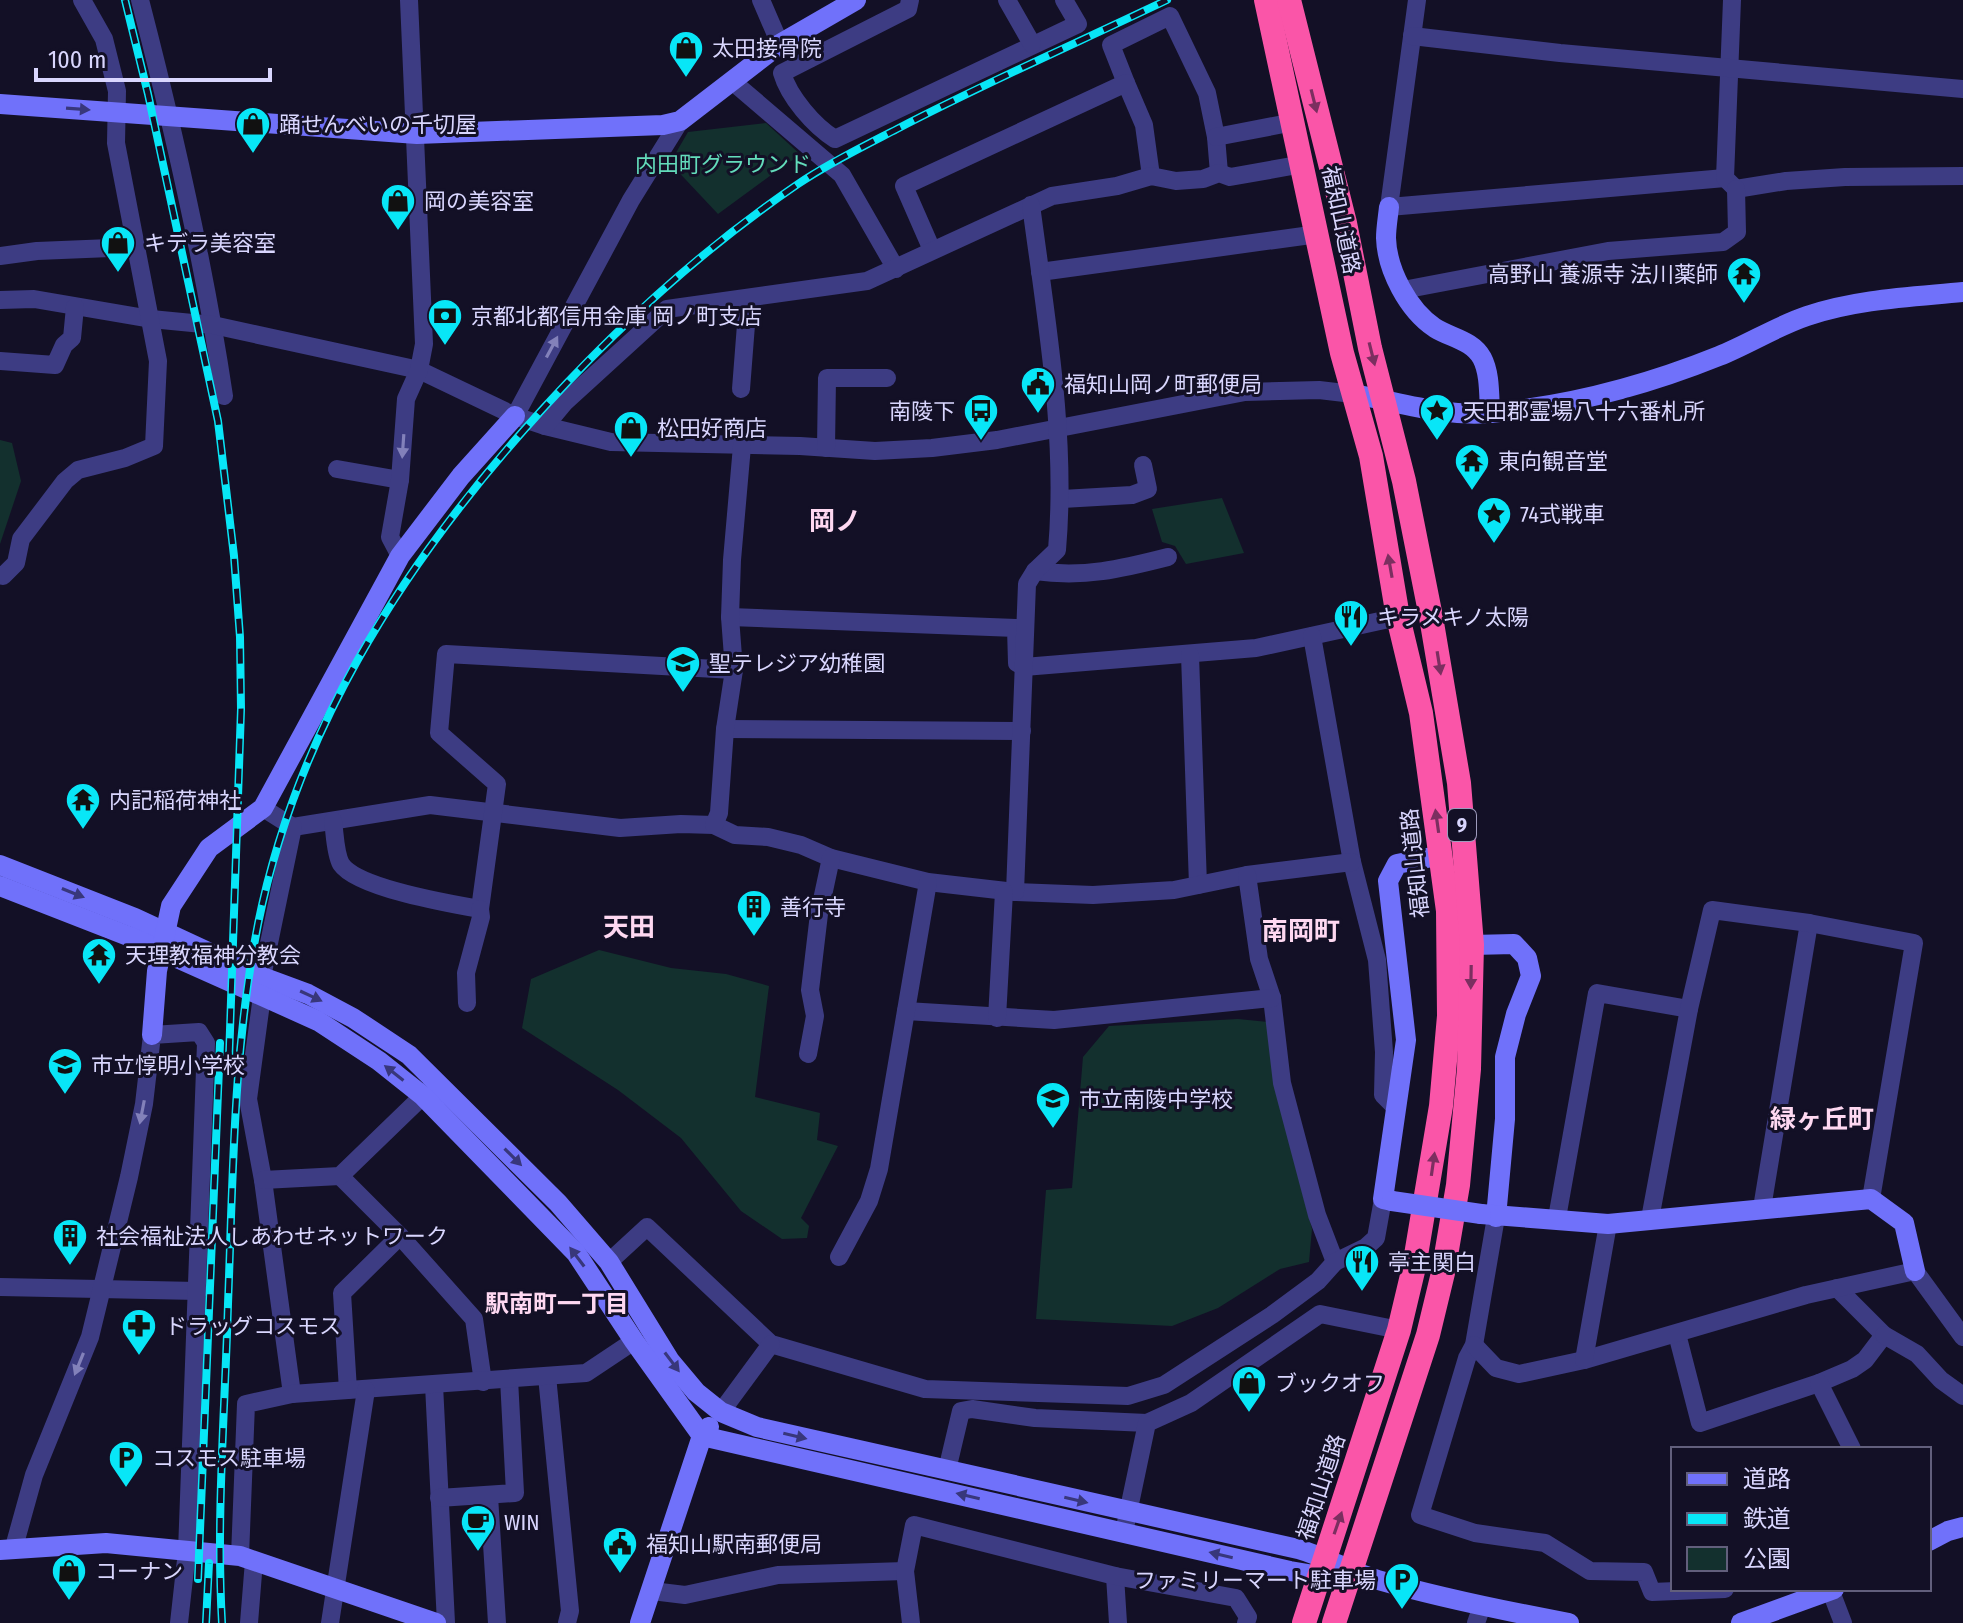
<svg xmlns="http://www.w3.org/2000/svg" width="1963" height="1623" font-family="'Fira Sans Condensed','Noto Sans JP',sans-serif">
  <rect width="100%" height="100%" fill="#131026"/>
  <!-- green -->
  <g fill="#13302e">
    <path d="M766,123L802,156L789,162L718,214L670,163L688,132Z"/>
    <path d="M0,440L12,443L21,481L0,544Z"/>
    <path d="M1222,498L1244,553L1186,564L1175,546L1162,542L1152,509Z"/>
    <path d="M599,950L671,968L726,974L769,986L755,1097L820,1113L817,1140L838,1146L801,1218L809,1226L807,1238L782,1239L741,1211L681,1138L618,1090L522,1028L531,979Z"/>
    <path d="M1238,1019L1268,1022L1277,1096L1312,1229L1309,1262L1280,1269L1218,1308L1172,1326L1036,1319L1046,1190L1072,1188L1083,1057L1109,1026Z"/>
  </g>
  <g fill="none" stroke-linecap="round" stroke-linejoin="round">
    <!-- street -->
    <g stroke="#3d3c83" stroke-width="18">
      <path d="M140,0C174,131 204,262 224,396"/>
      <path d="M761,0L780,44"/>
      <path d="M910,0L908,9L782,73C789,97 814,126 835,139L1078,24L1064,0"/>
      <path d="M1007,0L1032,44"/>
      <path d="M1417,0L1389,207L1725,178"/>
      <path d="M1732,0L1725,178L1736,189L1786,181L1845,177L1963,176"/>
      <path d="M1412,36L1560,53L1963,89"/>
      <path d="M733,82L842,175L896,269"/>
      <path d="M1126,83L1111,45L1170,16L1207,93L1216,137L1219,173"/>
      <path d="M1216,137L1294,122"/>
      <path d="M932,250L904,186L1126,83L1144,125L1151,176"/>
      <path d="M0,256L37,251L135,247"/>
      <path d="M1040,272L1318,234"/>
      <path d="M1403,290L1608,251L1723,242L1737,232L1736,189"/>
      <path d="M0,300L34,299L151,319L213,325L419,370L515,416L545,426L611,442L800,446L875,451L932,448L997,440L1245,392L1319,390L1353,394"/>
      <path d="M0,361L55,365L64,345L72,338L75,307"/>
      <path d="M741,389L748,299"/>
      <path d="M515,416L631,200L680,121"/>
      <path d="M545,426L565,402L667,309L867,281L1052,196L1117,186L1151,176L1176,181L1203,179L1219,173L1230,177L1303,164"/>
      <path d="M826,448L827,378H887"/>
      <path d="M337,469L400,480"/>
      <path d="M1062,499L1132,495L1148,489L1143,465"/>
      <path d="M400,556L390,537L400,480L406,399L419,370L424,344L409,0"/>
      <path d="M1035,571C1084,578 1121,569 1168,557"/>
      <path d="M3,576L16,563L21,539L65,481L78,470L125,458L154,446L158,361L116,143L117,91L104,39L82,0"/>
      <path d="M730,617L1016,628L1017,663L1024,667L1256,648L1398,617"/>
      <path d="M1312,636L1352,862L1377,960L1384,1052L1383,1095L1396,1108"/>
      <path d="M1190,655L1198,885"/>
      <path d="M725,729L1022,731"/>
      <path d="M263,808L293,827L430,805L620,828L681,824L714,825L735,835L768,837L801,845L831,858L928,882L1015,892L1093,895L1174,890L1247,875L1352,862"/>
      <path d="M333,821C335,834 335,853 341,864C357,888 451,904 480,909L497,784L439,733L446,654L734,670"/>
      <path d="M714,825L719,813L725,729L734,670L730,617L732,560L742,446"/>
      <path d="M1247,875L1259,959L1272,998L1282,1083L1317,1215L1335,1262"/>
      <path d="M1015,892L1027,584L1035,571L1057,550C1067,435 1046,319 1031,205"/>
      <path d="M262,977L293,827"/>
      <path d="M262,996L248,1099L263,1180L292,1394"/>
      <path d="M467,1003L466,973L481,917L480,909"/>
      <path d="M906,1011L1054,1020L1272,998"/>
      <path d="M997,1018L1004,892"/>
      <path d="M808,1054L815,1016L810,990L819,914L831,858"/>
      <path d="M340,1176L400,1236L474,1319L483,1382"/>
      <path d="M263,1180L340,1176L432,1087"/>
      <path d="M1762,1208L1809,923"/>
      <path d="M1496,1217L1474,1345L1467,1358L1420,1515L1475,1533L1545,1543L1590,1571L1644,1572L1652,1592L1725,1589"/>
      <path d="M1557,1218L1597,993L1689,1009"/>
      <path d="M1650,1219L1689,1009L1712,910L1809,923L1914,943L1871,1199"/>
      <path d="M839,1257L869,1201L879,1169L928,882"/>
      <path d="M609,1262L647,1227L771,1344L925,1389L1128,1396L1164,1385L1272,1315L1318,1281L1335,1262L1366,1247L1376,1238L1383,1199"/>
      <path d="M0,1287L198,1291"/>
      <path d="M1677,1334L1700,1423L1819,1383L1852,1369L1865,1360L1884,1335L1837,1288"/>
      <path d="M1884,1335L1917,1354L1941,1380L1963,1396"/>
      <path d="M1474,1345L1496,1368L1519,1374L1584,1360L1806,1295L1915,1271L1963,1337"/>
      <path d="M1584,1360L1608,1224"/>
      <path d="M547,1376L570,1611L567,1623"/>
      <path d="M1819,1383L1852,1449"/>
      <path d="M434,1385L446,1623"/>
      <path d="M348,1390L342,1293L400,1236"/>
      <path d="M721,1412L771,1344"/>
      <path d="M947,1470L961,1411L972,1409L1035,1418L1147,1423"/>
      <path d="M489,1496L497,1623"/>
      <path d="M439,1498L515,1493L509,1379"/>
      <path d="M1124,1532L1147,1423L1191,1403L1320,1314L1399,1330"/>
      <path d="M14,1547L34,1475L90,1337L129,1177L144,1104L152,1035L199,1032L206,1043L187,1551L179,1623"/>
      <path d="M240,1556L246,1404L292,1394L586,1373L634,1341"/>
      <path d="M1115,1576L1118,1623"/>
      <path d="M1830,1589L1843,1623"/>
      <path d="M652,1591L685,1595L778,1575L905,1571"/>
      <path d="M249,1623L254,1561"/>
      <path d="M330,1623L366,1390"/>
      <path d="M911,1623L905,1571L914,1525L1115,1576L1236,1598L1248,1617L1246,1623"/>
      <path d="M1476,1623L1482,1606"/>
    </g>
    <!-- secondary -->
    <g stroke="#7071fa" stroke-width="20">
      <path d="M0,104L417,134L663,125L680,121L780,44L856,0"/>
      <path d="M1389,207C1388,217 1386,228 1386,238C1387,270 1408,310 1435,328C1451,338 1472,340 1482,358C1490,373 1489,395 1490,413"/>
      <path d="M1353,394C1399,402 1443,417 1490,413C1568,406 1647,385 1719,356C1749,344 1777,326 1807,316C1857,299 1912,297 1963,292"/>
      <path d="M0,865L135,918L262,977L308,994L353,1018L409,1055L558,1203L609,1262L670,1361L696,1392L721,1412L757,1427L1298,1549C1326,1557 1350,1572 1378,1580C1441,1598 1505,1611 1569,1623"/>
      <path d="M0,886L128,936L318,1021L379,1061L423,1096L576,1253L634,1341L702,1436L1290,1571L1320,1576L1334,1574"/>
      <path d="M1472,945L1514,944L1527,958L1531,976L1516,1014L1505,1057V1119L1496,1217"/>
      <path d="M152,1035L157,971L171,906L209,848L263,808L400,556L461,476L515,416"/>
      <path d="M1392,1201L1383,1199L1406,1040L1388,881L1397,864L1442,855"/>
      <path d="M1481,1214L1608,1224L1871,1199L1904,1223L1915,1271"/>
      <path d="M1929,1541L1948,1531L1963,1527"/>
      <path d="M0,1550L106,1543L240,1556L436,1623"/>
      <path d="M640,1623L702,1436L709,1427"/>
      <path d="M1741,1623L1834,1589"/>
    </g>
    <!-- highway -->
    <g stroke="#fa55a8" stroke-width="24">
      <path d="M1266,0L1342,353L1371,456L1398,617L1421,713L1448,911L1449,1016L1441,1106L1414,1267L1399,1330L1304,1623"/>
      <path d="M1289,0L1345,223L1370,348L1404,481L1431,617L1459,783L1472,945L1469,1069L1458,1185L1443,1273L1428,1335L1334,1623"/>
    </g>
    <defs>
      <g id="rail">
        <path d="M125,0L148,94L218,421L234,556L240,637L241,709L229,1059"/>
        <path d="M198,1579L220,1043"/>
        <path d="M206,1623L209,1563"/>
        <path d="M222,1623C216,1517 225,1410 228,1304C233,1177 233,1049 258,924C296,735 397,574 523,431C605,338 695,254 798,184C829,163 864,146 897,129C985,83 1077,43 1167,0"/>
      </g>
    </defs>
    <!-- rail casing -->
    <use href="#rail" stroke="#08e6f7" stroke-width="8"/>
    <!-- rail -->
    <use href="#rail" stroke="#131026" stroke-width="5" stroke-dasharray="15" stroke-linecap="butt"/>
    <!-- secondary-bridge -->
    <path stroke="#7071fa" stroke-width="20" d="M1392,1201L1481,1214"/>
  </g>
  <!-- one-way arrows -->
  <defs><path id="oneway-solid" d="M-6-.8H1V-3.2L6.5 0L1 3.2V.8H-6Z" transform="scale(2)"/></defs>
  <g fill="#7b2f60">
    <use href="#oneway-solid" transform="translate(1314 101) rotate(76)"/>
    <use href="#oneway-solid" transform="translate(1372 354) rotate(76)"/>
    <use href="#oneway-solid" transform="translate(1390 566) rotate(-100)"/>
    <use href="#oneway-solid" transform="translate(1439 663) rotate(81)"/>
    <use href="#oneway-solid" transform="translate(1437 821) rotate(-98)"/>
    <use href="#oneway-solid" transform="translate(1471 977) rotate(91)"/>
    <use href="#oneway-solid" transform="translate(1433 1164) rotate(-82)"/>
    <use href="#oneway-solid" transform="translate(1338 1523) rotate(-71)"/>
  </g>
  <g fill="#38377b">
    <use href="#oneway-solid" transform="translate(78 109) rotate(4)"/>
    <use href="#oneway-solid" transform="translate(73 893) rotate(22)"/>
    <use href="#oneway-solid" transform="translate(311 996) rotate(25)"/>
    <use href="#oneway-solid" transform="translate(394 1073) rotate(-142)"/>
    <use href="#oneway-solid" transform="translate(513 1157) rotate(45)"/>
    <use href="#oneway-solid" transform="translate(577 1257) rotate(-127)"/>
    <use href="#oneway-solid" transform="translate(672 1362) rotate(53)"/>
    <use href="#oneway-solid" transform="translate(795 1436) rotate(13)"/>
    <use href="#oneway-solid" transform="translate(968 1496) rotate(-167)"/>
    <use href="#oneway-solid" transform="translate(1076 1500) rotate(13)"/>
    <use href="#oneway-solid" transform="translate(1221 1555) rotate(-167)"/>
  </g>
  <g fill="#8381ba">
    <use href="#oneway-solid" transform="translate(552 347) rotate(-62)"/>
    <use href="#oneway-solid" transform="translate(403 446) rotate(94)"/>
    <use href="#oneway-solid" transform="translate(142 1112) rotate(101)"/>
    <use href="#oneway-solid" transform="translate(79 1364) rotate(112)"/>
  </g>
  <!-- icons -->
  <defs>
    <symbol id="shop-pin" viewBox="-11 -11 22 30"><path d="M0 17L-7.5 6A9.5 9.5 0 1 1 7.5 6Z" fill="#08e6f7" stroke="#131026"/><path d="M-5-2.5h2.3a2.7 3.5 0 0 1 5.4 0H5L5.5 6h-11ZM-1.5-2.5h3a1.5 2.3 0 0 0-3 0Z" fill="#111"/></symbol>
    <symbol id="temple-pin" viewBox="-11 -11 22 30"><path d="M0 17L-7.5 6A9.5 9.5 0 1 1 7.5 6Z" fill="#08e6f7" stroke="#131026"/><path d="M0-6L5-2H3V0L6.5 2.5H4V6H1.5V3h-3V6H-4V2.5H-6.5L-3 0V-2H-5Z" fill="#111"/></symbol>
    <symbol id="bank-pin" viewBox="-11 -11 22 30"><path d="M0 17L-7.5 6A9.5 9.5 0 1 1 7.5 6Z" fill="#08e6f7" stroke="#131026"/><path d="M-6-4H6V4H-6ZM0-2.3a2.3 2.3 0 1 0 0 4.6a2.3 2.3 0 1 0 0-4.6Z" fill="#111"/></symbol>
    <symbol id="civic-pin" viewBox="-11 -11 22 30"><path d="M0 17L-7.5 6A9.5 9.5 0 1 1 7.5 6Z" fill="#08e6f7" stroke="#131026"/><path d="M-.6-6.5H3V-4.5H.6V-3L4-1V1h2V6H-6V1h2V-1L-.6-3ZM-1.2 2.5V6h2.4V2.5Z" fill="#111"/></symbol>
    <symbol id="bus-pin" viewBox="-11 -11 22 30"><path d="M0 17L-7.5 6A9.5 9.5 0 1 1 7.5 6Z" fill="#08e6f7" stroke="#131026"/><path d="M-5-6H5V4H4V6H2V4H-2V6H-4V4H-5ZM-3.5-4V0h7V-4ZM-3.5 1.2v1.5H-2V1.2ZM2 1.2v1.5H3.5V1.2Z" fill="#111"/></symbol>
    <symbol id="sight-pin" viewBox="-11 -11 22 30"><path d="M0 17L-7.5 6A9.5 9.5 0 1 1 7.5 6Z" fill="#08e6f7" stroke="#131026"/><path d="M0-6L1.8-2.2L6-1.7L2.9 1.2L3.7 5.4L0 3.3L-3.7 5.4L-2.9 1.2L-6-1.7L-1.8-2.2Z" fill="#111"/></symbol>
    <symbol id="restaurant-pin" viewBox="-11 -11 22 30"><path d="M0 17L-7.5 6A9.5 9.5 0 1 1 7.5 6Z" fill="#08e6f7" stroke="#131026"/><path d="M-5-6h1v4h1v-4h1v4h1v-4h1v5L-1.5 .5V6h-2V.5L-5-1ZM5-6V6H3V1.5H1.5Q1.5-4 5-6Z" fill="#111"/></symbol>
    <symbol id="school-pin" viewBox="-11 -11 22 30"><path d="M0 17L-7.5 6A9.5 9.5 0 1 1 7.5 6Z" fill="#08e6f7" stroke="#131026"/><path d="M0-5L7-2L0 1L-7-2ZM-4 1L0 2.5L4 1V4Q0 6-4 4Z" fill="#111"/></symbol>
    <symbol id="building-pin" viewBox="-11 -11 22 30"><path d="M0 17L-7.5 6A9.5 9.5 0 1 1 7.5 6Z" fill="#08e6f7" stroke="#131026"/><path d="M-4-6H4V6H1V3H-1V6H-4ZM-2.5-4.3h1.7v1.8h-1.7ZM.8-4.3h1.7v1.8H.8ZM-2.5-1h1.7V.8h-1.7ZM.8-1h1.7V.8H.8Z" fill="#111"/></symbol>
    <symbol id="pharmacy-pin" viewBox="-11 -11 22 30"><path d="M0 17L-7.5 6A9.5 9.5 0 1 1 7.5 6Z" fill="#08e6f7" stroke="#131026"/><path d="M-2-6h4v4h4v4h-4v4h-4v-4h-4v-4h4Z" fill="#111"/></symbol>
    <symbol id="parking-pin" viewBox="-11 -11 22 30"><path d="M0 17L-7.5 6A9.5 9.5 0 1 1 7.5 6Z" fill="#08e6f7" stroke="#131026"/><path d="M-3.5-5.5H1a3.5 3.5 0 0 1 0 7H-1V5.5H-3.5ZM-1-3.4V-.6H.8a1.4 1.4 0 0 0 0-2.8Z" fill="#111"/></symbol>
    <symbol id="cafe-pin" viewBox="-11 -11 22 30"><path d="M0 17L-7.5 6A9.5 9.5 0 1 1 7.5 6Z" fill="#08e6f7" stroke="#131026"/><path d="M-5.5-4.5H6V0H3Q3 3.5 0 3.5H-2.5Q-5.5 3.5-5.5 0ZM3-3.2v2h1.7v-2ZM-6 4.5H4V6H-6Z" fill="#111"/></symbol>
  </defs>
  <g fill-rule="evenodd">
    <use href="#shop-pin" x="666" y="28" width="40" height="54"/>
    <use href="#shop-pin" x="233" y="104" width="40" height="54"/>
    <use href="#shop-pin" x="378" y="181" width="40" height="54"/>
    <use href="#shop-pin" x="98" y="223" width="40" height="54"/>
    <use href="#temple-pin" x="1724" y="254" width="40" height="54"/>
    <use href="#bank-pin" x="425" y="296" width="40" height="54"/>
    <use href="#civic-pin" x="1018" y="364" width="40" height="54"/>
    <use href="#bus-pin" x="961" y="391" width="40" height="54"/>
    <use href="#sight-pin" x="1417" y="391" width="40" height="54"/>
    <use href="#shop-pin" x="611" y="408" width="40" height="54"/>
    <use href="#temple-pin" x="1452" y="441" width="40" height="54"/>
    <use href="#sight-pin" x="1474" y="494" width="40" height="54"/>
    <use href="#restaurant-pin" x="1331" y="597" width="40" height="54"/>
    <use href="#school-pin" x="663" y="643" width="40" height="54"/>
    <use href="#temple-pin" x="63" y="780" width="40" height="54"/>
    <use href="#building-pin" x="734" y="887" width="40" height="54"/>
    <use href="#temple-pin" x="79" y="935" width="40" height="54"/>
    <use href="#school-pin" x="45" y="1045" width="40" height="54"/>
    <use href="#school-pin" x="1033" y="1079" width="40" height="54"/>
    <use href="#building-pin" x="50" y="1216" width="40" height="54"/>
    <use href="#restaurant-pin" x="1342" y="1242" width="40" height="54"/>
    <use href="#pharmacy-pin" x="119" y="1306" width="40" height="54"/>
    <use href="#shop-pin" x="1229" y="1363" width="40" height="54"/>
    <use href="#parking-pin" x="106" y="1438" width="40" height="54"/>
    <use href="#cafe-pin" x="458" y="1502" width="40" height="54"/>
    <use href="#civic-pin" x="600" y="1524" width="40" height="54"/>
    <use href="#shop-pin" x="49" y="1551" width="40" height="54"/>
    <use href="#parking-pin" x="1382" y="1560" width="40" height="54"/>
  </g>
  <g text-anchor="middle" dominant-baseline="central" stroke-width="6" stroke-linejoin="round" paint-order="stroke">
    <!-- shield labels -->
    <rect fill="#131026" stroke="#9e9bbd" stroke-width="2" x="1448" y="809" width="28" height="32" rx="6"/>
    <g font-size="20" font-weight="bold" fill="#d9d6fe">
      <text x="1462" y="825">9</text>
    </g>
    <!-- poi labels -->
    <g font-size="22" fill="#d9d6fe" stroke="#131026" text-anchor="start">
      <text x="712" y="48">太田接骨院</text>
      <text x="279" y="124">踊せんべいの千切屋</text>
      <text x="424" y="201">岡の美容室</text>
      <text x="144" y="243">キデラ美容室</text>
      <text x="1718" y="274" text-anchor="end">高野山 養源寺 法川薬師</text>
      <text x="471" y="316">京都北都信用金庫 岡ノ町支店</text>
      <text x="1064" y="384">福知山岡ノ町郵便局</text>
      <text x="955" y="411" text-anchor="end">南陵下</text>
      <text x="1463" y="411">天田郡霊場八十六番札所</text>
      <text x="657" y="428">松田好商店</text>
      <text x="1498" y="461">東向観音堂</text>
      <text x="1520" y="514">74式戦車</text>
      <text x="1377" y="617">キラメキノ太陽</text>
      <text x="709" y="663">聖テレジア幼稚園</text>
      <text x="109" y="800">内記稲荷神社</text>
      <text x="780" y="907">善行寺</text>
      <text x="125" y="955">天理教福神分教会</text>
      <text x="91" y="1065">市立惇明小学校</text>
      <text x="1079" y="1099">市立南陵中学校</text>
      <text x="96" y="1236">社会福祉法人しあわせネットワーク</text>
      <text x="1388" y="1262">亭主関白</text>
      <text x="165" y="1326">ドラッグコスモス</text>
      <text x="1275" y="1383">ブックオフ</text>
      <text x="152" y="1458">コスモス駐車場</text>
      <text x="504" y="1522">WIN</text>
      <text x="646" y="1544">福知山駅南郵便局</text>
      <text x="95" y="1571">コーナン</text>
      <text x="1376" y="1580" text-anchor="end">ファミリーマート駐車場</text>
    </g>
    <!-- park labels -->
    <g font-size="22" fill="#63dcbb" stroke="#131026">
      <text x="723" y="164">内田町グラウンド</text>
    </g>
    <!-- street labels -->
    <g font-size="22" fill="#d9d6fe" stroke="#131026">
      <text transform="translate(1341 220) rotate(78)">福知山道路</text>
      <text transform="translate(1415 863) rotate(-96)">福知山道路</text>
      <text transform="translate(1321 1487) rotate(-72)">福知山道路</text>
    </g>
    <!-- neighbourhood labels -->
    <g font-size="24" font-weight="bold" fill="#fed8f1" stroke="#131026">
      <text x="557" y="1304">駅南町一丁目</text>
    </g>
    <!-- quarter labels -->
    <g font-size="26" font-weight="bold" fill="#fed8f1" stroke="#131026">
      <text x="835" y="521">岡ノ</text>
      <text x="629" y="927">天田</text>
      <text x="1301" y="931">南岡町</text>
      <text x="1822" y="1119">緑ヶ丘町</text>
    </g>
  </g>
  <!-- legend -->
  <rect x="1671" y="1447" width="260" height="144" fill="#131026" stroke="#625f7c" stroke-width="2"/>
  <rect x="1687" y="1473" width="40" height="12" fill="#7071fa" stroke="#625f7c" stroke-width="2"/>
  <text x="1743" y="1487" font-size="24" fill="#d9d6fe">道路</text>
  <rect x="1687" y="1513" width="40" height="12" fill="#08e6f7" stroke="#625f7c" stroke-width="2"/>
  <text x="1743" y="1527" font-size="24" fill="#d9d6fe">鉄道</text>
  <rect x="1687" y="1547" width="40" height="24" fill="#13302e" stroke="#625f7c" stroke-width="2"/>
  <text x="1743" y="1567" font-size="24" fill="#d9d6fe">公園</text>
  <!-- scale -->
  <path d="M36 68v12h234v-12" fill="none" stroke="#d9d6fe" stroke-width="4"/>
  <text x="48" y="68" font-size="24" fill="#d9d6fe" stroke="#131026" stroke-width="6" paint-order="stroke">100 m</text>
</svg>
